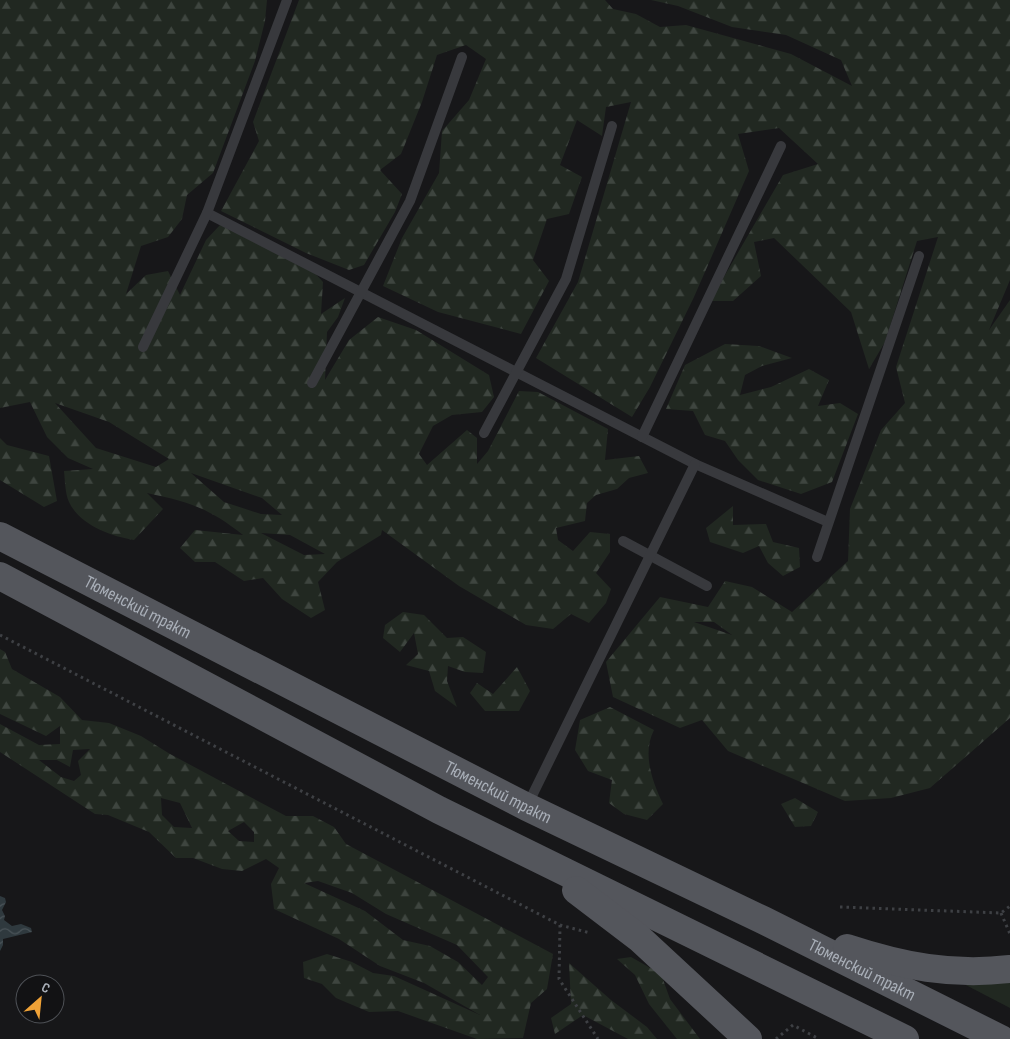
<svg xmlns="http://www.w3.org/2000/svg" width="1010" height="1039" font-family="'Sofia Sans Condensed',sans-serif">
  <defs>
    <pattern id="forest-firs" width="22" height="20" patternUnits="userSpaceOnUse" patternTransform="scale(1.25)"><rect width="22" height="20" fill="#212821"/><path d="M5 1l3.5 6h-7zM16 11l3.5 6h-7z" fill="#3e453f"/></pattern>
    <pattern id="water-waves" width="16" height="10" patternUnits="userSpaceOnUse" patternTransform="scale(1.25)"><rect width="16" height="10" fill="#2f393e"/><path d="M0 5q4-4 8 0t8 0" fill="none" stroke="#4a5358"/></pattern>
  </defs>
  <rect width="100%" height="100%" fill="#171719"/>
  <!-- grass -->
  <path fill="#212821" d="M1010,978V1008L960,982Z"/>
  <!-- forest -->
  <g fill="url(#forest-firs)" fill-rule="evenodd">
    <path d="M0,0H267L265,21L255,61L213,173L187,195L182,219L168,237L141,246L126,294L146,275L168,271L180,295L206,240L220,225L311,269L323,282L321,314L345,298L338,317L327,332L325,380L349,340L378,317L416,330L489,375L494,397L482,412L452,415L433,426L419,454L427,465L467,430L477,438V464L488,451L519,391L538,392L608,429L605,460L639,456L648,473L629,478L617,489L596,495L587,503L585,521L556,528L558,540L573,551L590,532L610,534V552L596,573L611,589L606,603L589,623L571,614L553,629L526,625L459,586L382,530L381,535L337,562L318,582L325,610L311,618L282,599L263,578L244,581L215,562H195L180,548L195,530L243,535C209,508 189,502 147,493L163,509L134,540C110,536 80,525 69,502C65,493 65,480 64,471L93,469L68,458L47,437L30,402L0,408ZM55,403L109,422L169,459L156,467L96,448ZM191,473L262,498L282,515L261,514L224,502ZM261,533L290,535L325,554L304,555Z"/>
    <path d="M299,0H605L613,9L636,14L660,27L686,25L791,54L852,86L841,60L786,35L732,27L678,6L651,0H1010V280L989,330L1010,300V718L930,788L891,798L845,801L728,751L702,720L680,728L613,697L606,662L660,597L708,607L725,581L752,587L792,612L848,561L850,509L881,430L905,403L896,367L938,237L917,241L885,342L869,369L851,312L774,238L754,242L761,276L733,301H710L783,175L818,164L779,128L738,134L749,171L694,297L650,387L632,417L536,358L578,282L631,102L606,107L602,136L577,120L560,165L582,177L569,214L547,219L533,260L549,281L521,334L438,312L383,286L402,238L439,173L442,131L469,100L486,59L466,45L437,55L422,102L401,154L380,170L402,194L395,212L364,265L349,270L306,253L221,211L259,141L253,122ZM694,622H714L732,635Z"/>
    <path d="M725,344L759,346L792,358L762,366L745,375L740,395L771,387L809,369L829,380L818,406L840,403L858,414L832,482L801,494L758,480L738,460L725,441L705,435L693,411L666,409L685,365Z"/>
    <path d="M0,438L7,445L49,456L57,501L44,507L0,480Z"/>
    <path d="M733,506V525L766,524L773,542L799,548L800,567L783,576L768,563L759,546L743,553L710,542L706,528Z"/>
    <path d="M403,612L424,615L447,638L463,637L486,652L483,673L465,672L448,666L447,681L457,707L435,691L429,671L406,665L418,654L414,633L400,652L383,638L385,625Z"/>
    <path d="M0,649L5,652L12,669L60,697L82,720L109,723L141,736L170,754L286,816H313L334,827L346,844L553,954L547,989L531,1003L523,1038L477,1039L398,1011L369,1012L336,998L322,984L304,978L303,962L327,954L352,962L373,973L394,976L480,1015L424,983L380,966L339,939L274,909L271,884L279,868L266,859L242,871L222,869L193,858H176L149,832L108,815L95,814L0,752V724L39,745L60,744V726L46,736L0,714ZM90,749L78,761L81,775L74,781L61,777L39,760H57L70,767L73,750ZM161,798L180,803L192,828L174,827L162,815ZM244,822L254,832V842L239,841L228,831ZM318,881L352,893L386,914L457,945L488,977L482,985L458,962L430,946L403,940L365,911L304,883Z"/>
    <path d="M517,667L530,691L519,711H485L470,693L477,683L493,694Z"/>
    <path d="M610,707L654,730C642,753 652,781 663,804L647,820L624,814L609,803L612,780L588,771L575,750L580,720Z"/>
    <path d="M795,798L818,812L811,826L795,827L781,804Z"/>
    <path d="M631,957L661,974L670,999L700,1039H677L649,1004L635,975L617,959Z"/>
    <path d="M569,963L611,1000L647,1027L657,1039H628L583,1015L555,1034L551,1018L571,1004Z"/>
  </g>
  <!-- water -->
  <path fill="url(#water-waves)" d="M0,896L5,898L6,902L2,910L5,916L4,920L12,926L21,924L31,928L32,932L3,939V945L0,951Z"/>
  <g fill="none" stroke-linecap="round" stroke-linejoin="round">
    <!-- path -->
    <g stroke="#3e4044" stroke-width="3" stroke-dasharray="2.5 4" stroke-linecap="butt">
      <path d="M0,635L560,925L590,933"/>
      <path d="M840,907L1001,913L1010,906"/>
      <path d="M1001,913L1010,934"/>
      <path d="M560,925L559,979L598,1039"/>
      <path d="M776,1039L793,1025L819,1039"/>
    </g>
    <!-- service -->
    <g stroke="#38393d" stroke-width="10">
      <path d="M207,213L695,464L828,522"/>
      <path d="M143,347L207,213L287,0"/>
      <path d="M312,383L410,201L462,57"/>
      <path d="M484,433L566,279L612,126"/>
      <path d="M642,437L781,146"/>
      <path d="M623,541L707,586"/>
      <path d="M817,557L919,256"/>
      <path d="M527,806L695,464"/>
    </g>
    <!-- primary -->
    <g stroke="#54565c" stroke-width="28">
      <path id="s1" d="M0,536L527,807L763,920L1001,1039"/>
      <path d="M0,576L439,810L905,1039"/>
      <path d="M576,890L639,938L748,1039"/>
      <path d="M847,948C902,966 952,976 1010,969"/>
    </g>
  </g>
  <g text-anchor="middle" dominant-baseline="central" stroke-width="4" stroke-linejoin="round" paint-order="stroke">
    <!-- street labels -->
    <g font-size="18" fill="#a9afb8" stroke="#121214">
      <text stroke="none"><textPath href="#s1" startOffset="155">Тюменский тракт</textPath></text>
      <text stroke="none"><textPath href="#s1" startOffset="560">Тюменский тракт</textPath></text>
      <text stroke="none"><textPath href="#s1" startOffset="965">Тюменский тракт</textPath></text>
    </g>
  </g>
  <!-- north arrow -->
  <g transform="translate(40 999) rotate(27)"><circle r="24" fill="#121214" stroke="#4e5156"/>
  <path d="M0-4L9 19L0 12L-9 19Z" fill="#f0a237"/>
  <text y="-8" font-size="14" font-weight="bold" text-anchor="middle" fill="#a9afb8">С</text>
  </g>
</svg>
